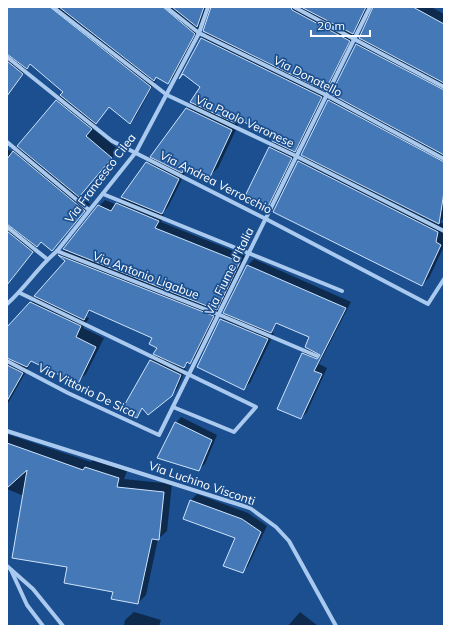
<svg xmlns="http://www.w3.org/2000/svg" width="451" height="633" font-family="Mulish,sans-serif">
  <rect width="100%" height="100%" fill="#1b4f8f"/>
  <!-- shadow -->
  <g fill="#0007">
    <path d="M7,7H208L204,20L198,25L200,27L175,76L168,82L157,77L155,79L156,80L136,116L130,123L110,106L97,121L93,129L119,150L80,195L90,204L58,243L41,241L7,286V149L13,153L64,92L31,64L7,96Z"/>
    <path d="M212,7H369L359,27L353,33L355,34L331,83L326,88L328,89L302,143L293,152L296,153L271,203L266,208L270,148L276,141L275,136L239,118L237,120L240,121L218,168L209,176L189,165L182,172L185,173L168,207L162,213L164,214L161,222L246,256L223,303L216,309L219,310L196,357L183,368L186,369L177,389L171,395L143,408L136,417L123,410L151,360L157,354L158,347L153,337L91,310L86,317L89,318L83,328L104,338L86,374L77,382L32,361L7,405V332L66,261L59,255L99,206L105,200L117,205L124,197L193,102L202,87L201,38L207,32Z"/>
    <path d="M374,7H431L444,14V218L440,222L444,224V246L429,278L421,285L299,162L305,155L329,101L335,95L357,44L363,38Z"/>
    <path d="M254,259L351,302L319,364L327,368L307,412L301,418L303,354L309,348L310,337L278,323L271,332L274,333L250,383L244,388L221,319L227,313L248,265Z"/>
    <path d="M181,417L217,435L205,464L199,469L176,423Z"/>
    <path d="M7,434L91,462L93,460L127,471L124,479L172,484L167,531L158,539L146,595L138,603L68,566L24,496L7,489Z"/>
    <path d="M197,494L248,513L267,526L248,566L242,572L236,538L184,519L191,500Z"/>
    <path d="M134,612L161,620L159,626H124L125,620Z"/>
    <path d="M300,612L318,626H288Z"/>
  </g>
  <!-- building -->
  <g fill="#4478b7" stroke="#cfe3fa">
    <path d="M7,7H50L151,87L130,124L109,107L96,124L60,95L63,92L30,64L27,69L7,54Z"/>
    <path d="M59,7H163L195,34L168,84L156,77L154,81Z"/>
    <path d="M172,7H204L197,27Z"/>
    <path d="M211,7H291L292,10L350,41L325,91L203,31Z"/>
    <path d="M301,7H366L353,34Z"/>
    <path d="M373,7H413L444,24V83L359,38Z"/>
    <path d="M201,38L322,97L295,152L272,141L274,137L238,119L235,123L190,102L200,87L183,74L179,79Z"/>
    <path d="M356,44L444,90V155L331,94Z"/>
    <path d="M7,61L23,74L7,96Z"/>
    <path d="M56,100L92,129L86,136L112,158L79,197L17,146Z"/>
    <path d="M328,100L444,162V192L439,224L301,155Z"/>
    <path d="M186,108L232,130L210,177L186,165L182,173L150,157Z"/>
    <path d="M269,147L292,158L267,209L244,198Z"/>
    <path d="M13,151L85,211L52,251L41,242L37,247L7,224V159Z"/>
    <path d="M298,161L438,232L436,242L441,245L422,286L273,212Z"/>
    <path d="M146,162L179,179L162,214L121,197Z"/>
    <path d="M116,203L159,221L155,228L240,262L217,310L63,249L98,205L111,211Z"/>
    <path d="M7,231L33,252L7,285Z"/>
    <path d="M58,255L214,316L190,364L187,362L184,368L153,354L157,348L149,344L152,338L89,310L84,320L34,296L65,261Z"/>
    <path d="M247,265L346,308L314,371L322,374L301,419L277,409L302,353L317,359L320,355L305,347L309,337L276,323L271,333L223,313Z"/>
    <path d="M30,302L81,326L76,337L96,347L78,384L31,361L27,367L7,358V327Z"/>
    <path d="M220,319L268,339L244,390L197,367Z"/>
    <path d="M150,360L181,375L172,396L148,415L142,408L137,418L121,411Z"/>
    <path d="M7,365L23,373L7,401Z"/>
    <path d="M175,422L212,440L199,471L157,458Z"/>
    <path d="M7,443L83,470L85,467L119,478L117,487L164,492L159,540L152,539L138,604L111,599L113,592L64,583L67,567L12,558L27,470L7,488Z"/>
    <path d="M190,500L242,519L261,532L243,573L223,566L235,538L183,519Z"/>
  </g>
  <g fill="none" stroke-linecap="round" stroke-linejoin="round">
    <!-- street -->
    <g stroke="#a9c9ee" stroke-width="4">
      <path d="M53,7L167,95L296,156L444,231"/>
      <path d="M166,7L199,33L326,95L444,159"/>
      <path d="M294,7L444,87"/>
      <path d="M7,57L112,141L266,219L428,304L444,279"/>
      <path d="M7,142L89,210"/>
      <path d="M103,194L342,291"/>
      <path d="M7,227L47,259"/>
      <path d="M57,251L220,315L317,356"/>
      <path d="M20,293L256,407L234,432L173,407"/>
      <path d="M7,304C25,288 38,267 57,251L136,152L199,33L208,7"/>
      <path d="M7,361L68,393L159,435L370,7"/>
      <path d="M7,431L250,508L276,527L289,541L336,626"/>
      <path d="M7,566L33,589L63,626"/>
      <path d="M11,570L27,605L43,626"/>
    </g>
  </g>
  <g text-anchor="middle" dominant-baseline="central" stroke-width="3.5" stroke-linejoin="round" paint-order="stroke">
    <!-- street labels -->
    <g font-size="12" fill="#fff" stroke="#1b4f8f">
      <text transform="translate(308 76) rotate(27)">Via Donatello</text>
      <text transform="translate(245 121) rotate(25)">Via Paolo Veronese</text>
      <text transform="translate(100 178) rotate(-53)">Via Francesco Cilea</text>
      <text transform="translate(216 182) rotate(27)">Via Andrea Verrocchio</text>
      <text transform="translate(229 271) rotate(-64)">Via Fiume d'Italia</text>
      <text transform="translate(146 275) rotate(21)">Via Antonio Ligabue</text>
      <text transform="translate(87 390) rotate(26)">Via Vittorio De Sica</text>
      <text transform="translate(202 483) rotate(19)">Via Luchino Visconti</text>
    </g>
  </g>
  <!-- border -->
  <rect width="451" height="633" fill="none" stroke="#ffffff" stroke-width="16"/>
  <!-- scale -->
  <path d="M311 30v6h59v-6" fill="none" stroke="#ffffff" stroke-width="2"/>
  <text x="317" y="30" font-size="12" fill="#ffffff" stroke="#1b4f8f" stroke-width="3" paint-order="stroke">20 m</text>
</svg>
